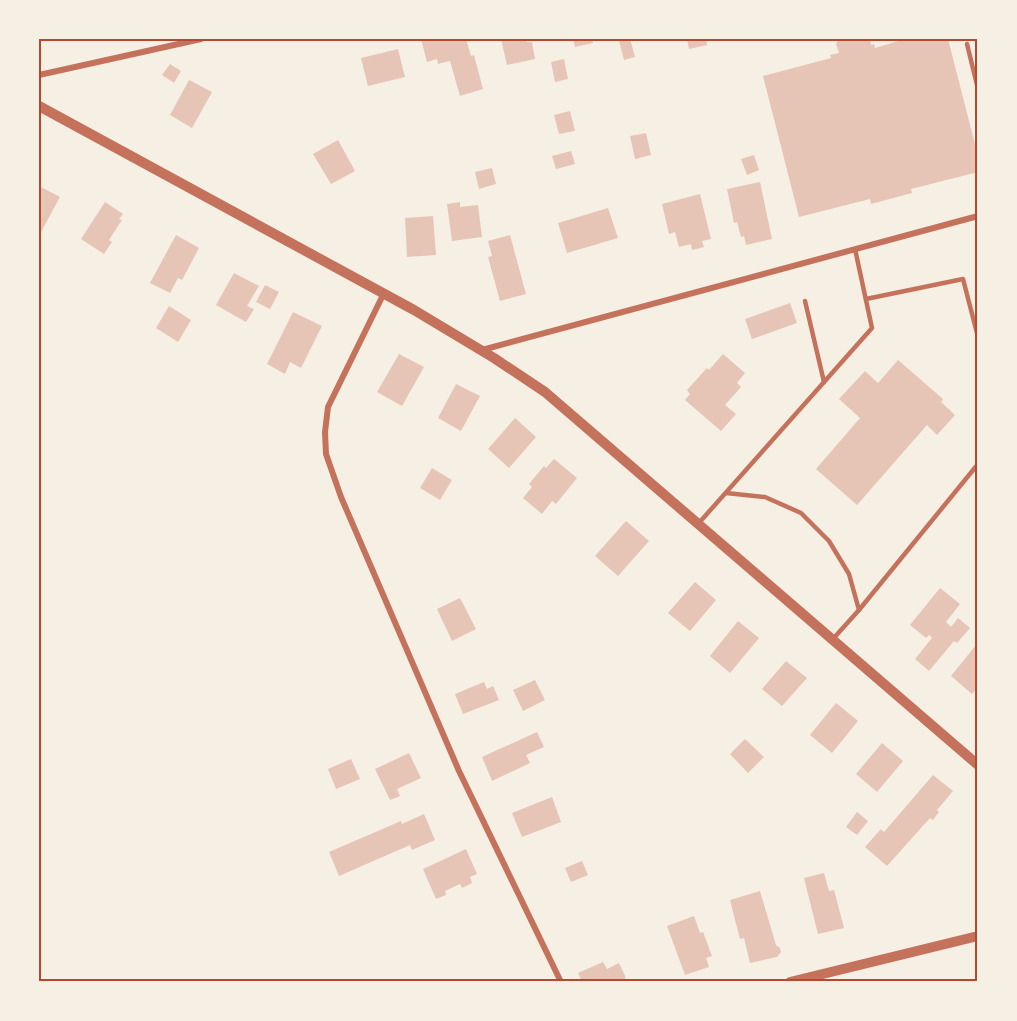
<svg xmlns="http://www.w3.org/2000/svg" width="1017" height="1021" font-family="Lato,sans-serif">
  <rect width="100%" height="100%" fill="#f6efe4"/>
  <!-- building -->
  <g fill="#e6c5b7">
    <path d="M421,39H466L471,56L474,55L483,89L460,96L450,61L438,64L437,59L427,62Z"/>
    <path d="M501,39H526L527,42H532L535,59L507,65Z"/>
    <path d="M573,39H592L593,43L575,47Z"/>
    <path d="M630,39L635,57L624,60L619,41Z"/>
    <path d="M687,39H706L707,45L689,49Z"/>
    <path d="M839,39H870L871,45L874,44L875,48L905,39H948L978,156V172L911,189L912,193L871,204L870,199L799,217L763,76L831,58L830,55L839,53L836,44Z"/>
    <path d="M398,49L405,77L368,86L361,58Z"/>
    <path d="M564,59L568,79L555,82L551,62Z"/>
    <path d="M170,64L181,71L174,83L162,75Z"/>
    <path d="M189,80L212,92L192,128L170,115Z"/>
    <path d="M570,111L575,131L559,134L554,115Z"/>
    <path d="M646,133L651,155L635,159L630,136Z"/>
    <path d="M338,140L355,171L331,184L313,154Z"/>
    <path d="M571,151L575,164L556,169L552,156Z"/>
    <path d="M754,155L759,170L747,175L741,159Z"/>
    <path d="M492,168L496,184L479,189L475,172Z"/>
    <path d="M760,182L772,239L746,245L744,236L741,237L737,222L734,223L727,189Z"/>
    <path d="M39,186L60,197L41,232L39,231Z"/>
    <path d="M700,194L711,239L702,241L704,247L692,250L691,244L679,247L675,232L669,234L662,204Z"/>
    <path d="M105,202L123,214L119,219L122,220L109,240L112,242L104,254L81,239Z"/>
    <path d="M460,202V207L478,205L482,237L452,241L447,204Z"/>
    <path d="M608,208L618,238L567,253L558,223Z"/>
    <path d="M433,216L436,255L407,257L405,218Z"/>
    <path d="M176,235L199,248L182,280L178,278L170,293L150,283Z"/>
    <path d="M510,235L526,294L500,301L488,257L492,256L488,241Z"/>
    <path d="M234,273L259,286L247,306L254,309L246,322L216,305Z"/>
    <path d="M265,285L279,292L270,309L256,302Z"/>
    <path d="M790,303L797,323L752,339L745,319Z"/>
    <path d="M169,306L191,320L178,342L156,328Z"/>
    <path d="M293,312L322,326L301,368L290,362L285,374L267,364Z"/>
    <path d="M399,354L424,367L402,406L377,392Z"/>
    <path d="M723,354L745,373L737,383L741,387L725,405L736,414L721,431L685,400L690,394L687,390L707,368L709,370Z"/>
    <path d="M898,360L943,399L941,402L955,415L937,435L927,425L857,505L816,469L860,418L839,399L865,371L878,383Z"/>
    <path d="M456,384L480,396L461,431L438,418Z"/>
    <path d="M515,418L536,437L509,468L488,449Z"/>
    <path d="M554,459L577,478L556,504L552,501L542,514L523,498L532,487L529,484L544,466L546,468Z"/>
    <path d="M432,468L452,480L440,500L420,488Z"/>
    <path d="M626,521L649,541L618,576L595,556Z"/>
    <path d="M695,582L716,600L690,631L668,613Z"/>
    <path d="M940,588L960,604L946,622L951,627L958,618L970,628L957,643L954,641L929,671L915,659L932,638L929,635L926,638L910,625Z"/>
    <path d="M460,598L476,629L452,641L437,609Z"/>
    <path d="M738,621L759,638L730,673L710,656Z"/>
    <path d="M976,645L978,647V687L972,694L951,676Z"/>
    <path d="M786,661L807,678L782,706L762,689Z"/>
    <path d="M535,680L545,700L523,711L513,690Z"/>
    <path d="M484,682L487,689L493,686L499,700L463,714L455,694Z"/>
    <path d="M836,703L858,721L832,753L810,735Z"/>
    <path d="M537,732L544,747L526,755L530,763L492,781L482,757Z"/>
    <path d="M745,739L764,757L748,773L730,754Z"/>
    <path d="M882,743L903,761L877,792L856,774Z"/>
    <path d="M409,753L421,778L397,789L400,796L390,800L375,769Z"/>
    <path d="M351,759L360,779L336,789L328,769Z"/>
    <path d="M933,775L953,791L937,810L939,812L933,820L930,818L887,866L865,847L881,829L884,832Z"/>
    <path d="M552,797L561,822L522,837L512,813Z"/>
    <path d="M857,812L868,821L857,835L846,827Z"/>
    <path d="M424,814L435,840L412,850L410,845L339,876L329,852L401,821L402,824Z"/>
    <path d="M466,849L477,874L470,877L472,883L462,888L460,884L445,891L446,895L436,899L423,869Z"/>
    <path d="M582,861L588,875L571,882L565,868Z"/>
    <path d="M824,873L829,891L834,890L844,928L818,934L804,878Z"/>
    <path d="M760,891L776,945L780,948L781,952L777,957L750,963L744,938L740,939L730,900Z"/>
    <path d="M694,916L700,933L703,932L712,956L706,958L709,967L685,975L667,926Z"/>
    <path d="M603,962L607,969L619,963L626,978L618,982H582L578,973Z"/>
  </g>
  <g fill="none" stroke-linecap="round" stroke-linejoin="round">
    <!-- service -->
    <g stroke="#c5725c" stroke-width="4.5">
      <path d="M967,44L978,89"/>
      <path d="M866,299L963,279L978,337"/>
      <path d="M805,301L824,382"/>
      <path d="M726,493L765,497L801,513L829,541L849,574L859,610"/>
      <path d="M698,524L872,328L855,249"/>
      <path d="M832,640L859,610L978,464"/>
    </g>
    <!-- minor -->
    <g stroke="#c5725c" stroke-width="6">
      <path d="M39,75L201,39"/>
      <path d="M384,293L328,407L325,432L326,454L341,497L459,771L561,982"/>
      <path d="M482,350L978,216"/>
    </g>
    <!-- tertiary -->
    <g stroke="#c5725c" stroke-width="10">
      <path d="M39,106L414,310L494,358L545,392L978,765"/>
      <path d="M790,982L978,936"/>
    </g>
  </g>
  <!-- border -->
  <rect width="1017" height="1021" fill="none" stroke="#f6efe4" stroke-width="81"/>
  <rect x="40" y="40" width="936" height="940" fill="none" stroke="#b5482f" stroke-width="2"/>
</svg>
